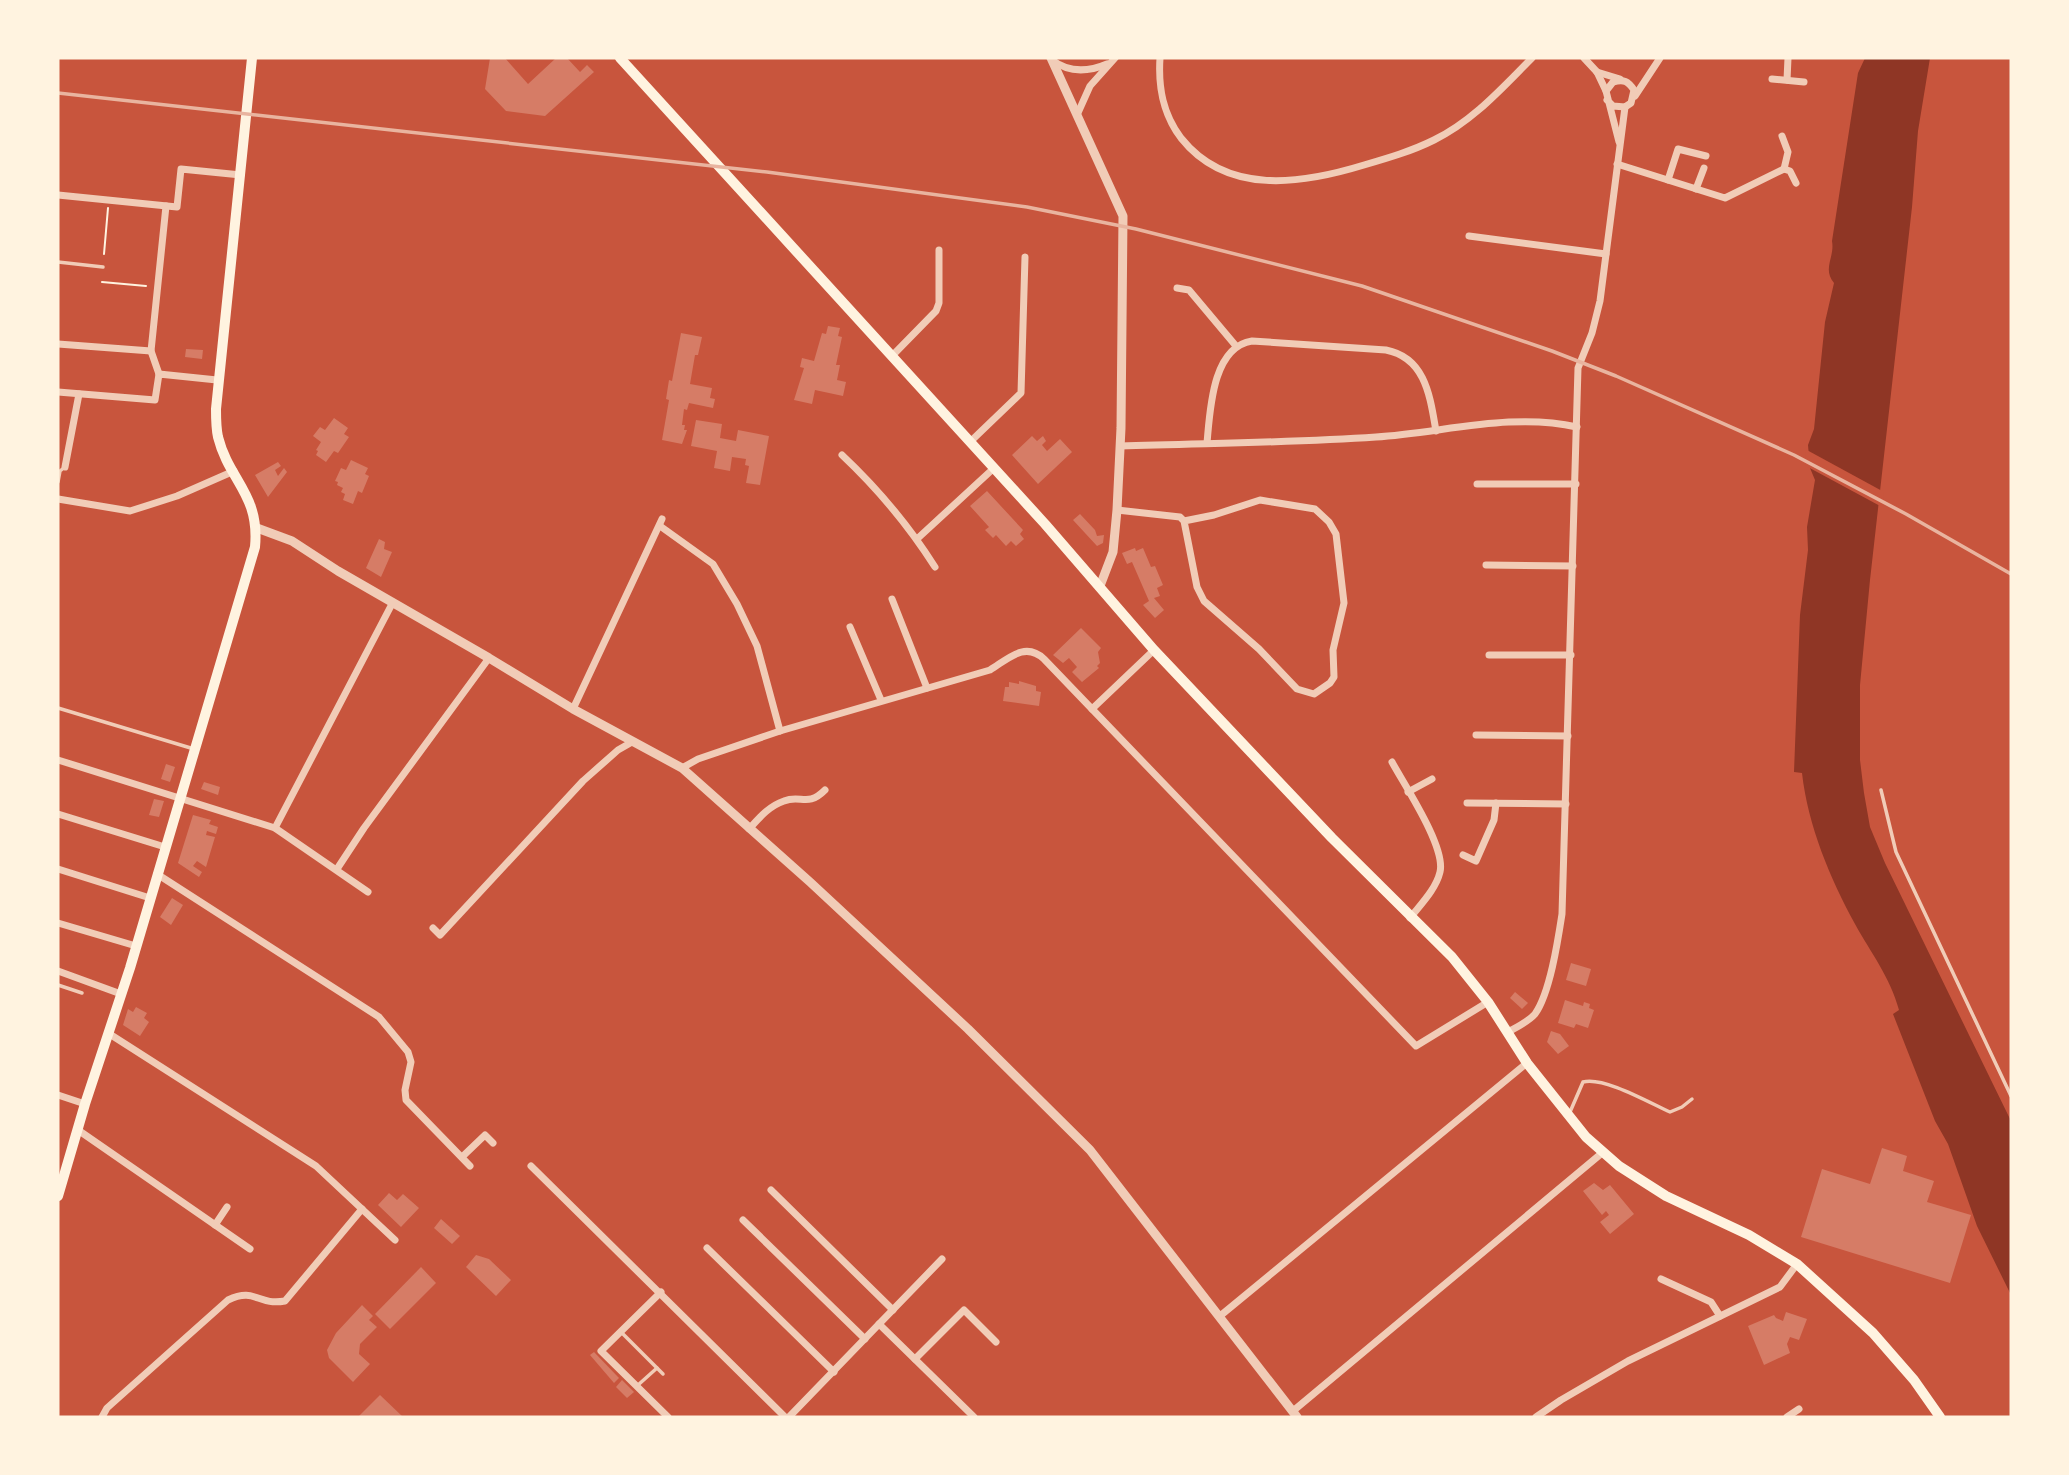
<svg xmlns="http://www.w3.org/2000/svg" width="2069" height="1475" font-family="Merriweather,serif">
  <rect width="100%" height="100%" fill="#c8553d"/>
  <!-- water -->
  <path fill="#8f3625" d="M1865,58H1930L1918,131L1912,207L1870,580L1860,685V760L1864,793L1870,827L1885,863L2011,1121V1295L1977,1226L1948,1144L1935,1121L1893,1014L1899,1010C1890,977 1871,953 1855,924C1830,878 1808,826 1802,773L1794,772L1800,615L1808,550L1807,527L1815,480L1810,468L1808,445L1814,429L1825,322L1834,283C1822,268 1835,258 1832,241L1858,73Z"/>
  <!-- pier -->
  <path fill="#c8553d" d="M1805,449L1884,492L1882,507L1806,466Z"/>
  <!-- building -->
  <g fill="#d67c66">
    <path d="M490,58H505L528,84L556,58H567L580,72L587,65L594,72L545,116L506,111L485,89Z"/>
    <path d="M828,326L840,328L838,336L842,337L836,365H840L837,380L846,382L843,396L815,390L812,404L794,400L804,368L800,367L802,358L814,361L822,333L826,334Z"/>
    <path d="M681,333L702,337L698,355H695L690,384L712,388L710,398L715,399L713,408L689,403L687,410L684,409L682,425H685L684,430H687L682,444L662,440L669,400L666,399L669,380L672,381Z"/>
    <path d="M186,349L203,350L202,359L185,357Z"/>
    <path d="M334,418L348,428L344,434L349,437L338,453L334,451L326,462L316,455L318,451L316,450L321,442L313,436L320,427L325,430Z"/>
    <path d="M696,420L722,424L720,438L736,441L738,430L769,436L760,485L746,483L749,466L745,465L746,459L732,457L730,471L714,468L717,451L691,446Z"/>
    <path d="M1032,436L1037,441L1043,436L1046,441L1042,445L1047,451L1060,439L1072,452L1038,484L1012,455Z"/>
    <path d="M351,460L368,468L365,474L369,476L362,493L358,491L353,504L343,500L345,494L341,492L343,488L337,485L338,482L335,481L341,468L346,470Z"/>
    <path d="M278,462L281,466L275,470L278,476L284,468L287,472L268,497L255,475Z"/>
    <path d="M987,491L1023,530L1020,534L1024,539L1016,546L1011,541L1006,546L996,535L993,538L985,530L989,527L970,506Z"/>
    <path d="M1080,514L1095,530L1097,536L1104,535L1103,543L1097,546L1073,520Z"/>
    <path d="M379,539L385,542L384,549L392,552L381,577L366,568Z"/>
    <path d="M1135,548L1136,551L1143,548L1151,567L1155,566L1163,585L1157,588L1160,596L1154,598L1164,610L1155,618L1143,605L1149,601L1132,562L1127,564L1122,553Z"/>
    <path d="M1081,628L1101,648L1098,652L1100,663L1097,666L1099,668L1082,682L1072,672L1077,667L1069,658L1063,663L1053,655Z"/>
    <path d="M1019,681L1036,686V691L1041,692L1039,706L1003,701L1005,687H1009V682L1019,684Z"/>
    <path d="M166,764L175,767L170,782L161,779Z"/>
    <path d="M204,782L220,787L218,795L201,789Z"/>
    <path d="M154,799L164,801L159,817L149,815Z"/>
    <path d="M193,815L211,820L209,824L218,827L216,834L207,831L206,835L215,837L206,867L197,861L193,866L202,872L199,877L178,863Z"/>
    <path d="M172,898L183,905L171,925L160,917Z"/>
    <path d="M1571,963L1591,969L1586,986L1566,980Z"/>
    <path d="M1515,992L1528,1003L1522,1009L1510,998Z"/>
    <path d="M1565,1000L1583,1006L1584,1002L1590,1004L1589,1008L1594,1010L1588,1028L1576,1024L1574,1028L1558,1023Z"/>
    <path d="M136,1007L147,1013L144,1018L149,1022L140,1036L123,1025L128,1009L133,1012Z"/>
    <path d="M1551,1031L1560,1034L1569,1046L1558,1054L1547,1042Z"/>
    <path d="M1882,1148L1907,1156L1903,1171L1934,1181L1927,1202L1971,1215L1950,1283L1801,1237L1822,1169L1870,1184Z"/>
    <path d="M1594,1183L1603,1190L1610,1185L1634,1214L1610,1234L1600,1222L1609,1215L1606,1211L1602,1215L1583,1191Z"/>
    <path d="M389,1193L397,1200L403,1194L419,1208L401,1227L378,1205Z"/>
    <path d="M441,1219L460,1236L452,1244L434,1228Z"/>
    <path d="M476,1255L489,1259L511,1280L496,1296L466,1267Z"/>
    <path d="M421,1267L436,1283L390,1329L375,1314Z"/>
    <path d="M362,1305L373,1316L369,1320L377,1327L360,1344L359,1354L370,1364L353,1382L329,1358L327,1350L336,1333Z"/>
    <path d="M1786,1312L1807,1319L1799,1340L1790,1337L1787,1344L1790,1353L1764,1365L1748,1326L1774,1315L1776,1318L1783,1321Z"/>
    <path d="M594,1352L619,1378L614,1383L590,1355Z"/>
    <path d="M622,1380L634,1392L627,1398L616,1387Z"/>
    <path d="M380,1395L403,1417H358Z"/>
  </g>
  <g fill="none" stroke-linecap="round" stroke-linejoin="round">
    <!-- path -->
    <g stroke="#fff3e0" stroke-width="2">
      <path d="M104,254L108,208"/>
      <path d="M102,282L146,286"/>
    </g>
    <!-- service -->
    <g stroke="#f1ccb7" stroke-width="3.5">
      <path d="M58,262L103,267"/>
      <path d="M58,482L60,471L65,467"/>
      <path d="M58,708L194,749"/>
      <path d="M1881,790L1896,852L2011,1096"/>
      <path d="M58,985L82,993"/>
      <path d="M1570,1112L1583,1082C1603,1076 1650,1103 1670,1112L1682,1107L1692,1099"/>
      <path d="M622,1333L663,1374"/>
      <path d="M638,1385L657,1368"/>
    </g>
    <!-- minor -->
    <g stroke="#f1ccb7" stroke-width="7">
      <path d="M1160,58C1158,88 1163,114 1181,138C1227,196 1302,184 1364,165C1388,158 1412,151 1434,140C1473,121 1502,88 1532,58"/>
      <path d="M1584,58L1597,72L1606,91"/>
      <path d="M1052,60C1069,73 1088,72 1107,64"/>
      <path d="M1597,72L1620,79"/>
      <path d="M1772,79L1804,82"/>
      <path d="M1787,80L1788,58"/>
      <path d="M1635,96L1660,58"/>
      <path d="M1607,100L1613,106L1625,107L1631,103L1634,90C1628,81 1624,79 1613,82L1606,91L1619,142"/>
      <path d="M1077,115L1090,86L1115,58"/>
      <path d="M1617,164L1725,198L1784,169L1788,152L1782,136"/>
      <path d="M1784,169L1790,171L1796,183"/>
      <path d="M1668,180L1678,149L1706,156"/>
      <path d="M1696,189L1704,168"/>
      <path d="M58,195L177,207L181,169L241,175"/>
      <path d="M1469,236L1606,254"/>
      <path d="M1177,288L1189,290L1236,346"/>
      <path d="M58,344L151,351"/>
      <path d="M892,356L936,311L939,303V250"/>
      <path d="M159,374L151,351L166,206"/>
      <path d="M58,392L155,400L159,374L217,380"/>
      <path d="M970,442L1021,393L1025,257"/>
      <path d="M1207,443C1210,411 1212,347 1252,341L1386,350C1426,358 1430,397 1436,431"/>
      <path d="M1120,446C1205,443 1291,443 1376,437C1442,433 1511,412 1577,427"/>
      <path d="M842,455C877,488 909,526 935,567"/>
      <path d="M65,467L79,394"/>
      <path d="M1477,484H1576"/>
      <path d="M58,499L130,511L177,496L234,471"/>
      <path d="M1117,510L1180,517L1184,521L1197,587L1204,601L1259,649L1297,689L1314,694L1330,683L1334,677L1333,650L1344,603L1336,534L1329,522L1315,509L1260,500L1214,515L1184,521"/>
      <path d="M660,526L713,564L737,604L757,646L780,731"/>
      <path d="M917,539L994,468"/>
      <path d="M1486,565L1573,566"/>
      <path d="M892,599L927,688"/>
      <path d="M850,627L881,700"/>
      <path d="M1489,655H1571"/>
      <path d="M573,709L662,519"/>
      <path d="M1092,709L1416,1046L1488,1002"/>
      <path d="M1476,735L1568,736"/>
      <path d="M58,760L275,828L368,892"/>
      <path d="M1392,762C1405,786 1446,847 1440,872C1436,889 1421,904 1410,918"/>
      <path d="M682,768L698,759L780,731L990,670C1008,659 1025,641 1044,659L1092,709L1154,650"/>
      <path d="M1408,792L1432,779"/>
      <path d="M1467,803L1566,804"/>
      <path d="M58,814L165,847"/>
      <path d="M275,828L393,602"/>
      <path d="M749,829C759,818 769,806 784,801C801,794 807,808 825,790"/>
      <path d="M1463,855L1476,861L1494,820L1496,803"/>
      <path d="M58,869L150,898"/>
      <path d="M337,869L364,828L489,658"/>
      <path d="M157,874L379,1017L408,1052L411,1062L405,1090L406,1100L470,1166"/>
      <path d="M58,923L136,946"/>
      <path d="M433,928L440,935L583,781L618,750L632,742"/>
      <path d="M58,971L121,994"/>
      <path d="M1508,1032C1517,1027 1528,1022 1535,1014C1550,993 1558,940 1562,914L1578,368L1592,333L1600,301L1625,107"/>
      <path d="M108,1033L316,1166L395,1240"/>
      <path d="M58,1095L85,1104"/>
      <path d="M78,1130L250,1249"/>
      <path d="M462,1157L485,1135L493,1143"/>
      <path d="M531,1166L785,1417"/>
      <path d="M771,1190L893,1310"/>
      <path d="M743,1220L865,1339"/>
      <path d="M215,1225L227,1207"/>
      <path d="M707,1248L834,1372"/>
      <path d="M1661,1279L1711,1302L1720,1316"/>
      <path d="M661,1292L601,1351L668,1417"/>
      <path d="M1220,1316L1527,1063"/>
      <path d="M879,1324L974,1417"/>
      <path d="M915,1359L964,1310L996,1342"/>
      <path d="M1293,1411L1602,1153"/>
      <path d="M102,1417L107,1408L228,1300C256,1287 257,1306 285,1301L362,1209"/>
      <path d="M789,1417L942,1259"/>
      <path d="M1536,1417L1561,1400L1628,1361L1780,1287L1797,1264"/>
      <path d="M1787,1417L1799,1409"/>
    </g>
    <!-- tertiary -->
    <g stroke="#f1ccb7" stroke-width="9">
      <path d="M1051,58L1123,216L1121,428L1117,510L1113,552L1100,586"/>
      <path d="M257,528L292,541L338,571L489,658L573,709L682,768L810,882L968,1029L1090,1150L1297,1417"/>
    </g>
    <!-- secondary -->
    <path stroke="#fff3e0" stroke-width="10" d="M58,1196L85,1104L130,968L255,547C260,494 229,481 218,437C216,428 216,419 216,409L252,58"/>
    <!-- primary -->
    <path stroke="#fff3e0" stroke-width="10" d="M620,58L1045,524L1154,650L1332,838L1452,957L1488,1002L1527,1063L1586,1137L1619,1166L1666,1196L1749,1235L1797,1264L1873,1333L1914,1380L1940,1417"/>
    <!-- rail -->
    <path stroke="#e9b49f" stroke-width="3.5" d="M58,93L767,172L1027,207L1136,229L1362,286L1552,351L1616,376L1794,455L1906,514L2011,574"/>
  </g>
  <!-- border -->
  <rect width="2069" height="1475" fill="none" stroke="#fff3e0" stroke-width="119"/>
</svg>
